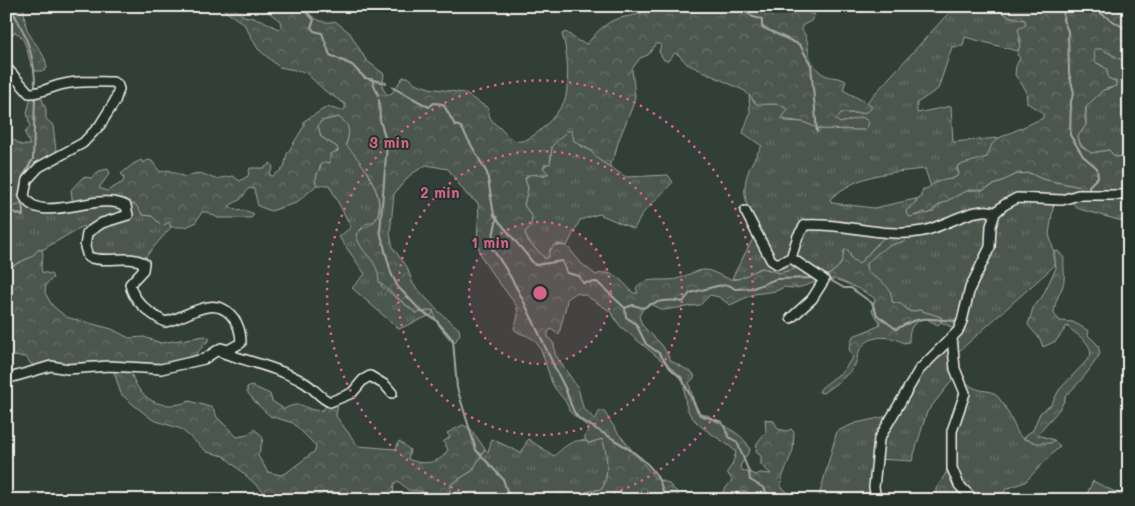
<svg xmlns="http://www.w3.org/2000/svg" width="1135" height="506" font-family="Mali,sans-serif">
  <defs>
    <pattern id="grass-tufts" width="24" height="20" patternUnits="userSpaceOnUse" patternTransform="scale(1.25)"><rect width="24" height="20" fill="#4c564f"/><path d="M3 7l-1-3M5 7V3M7 7l1-3M15 17l-1-3M17 17v-4M19 17l1-3" fill="none" stroke="#666f68"/></pattern>
    <pattern id="forest-crowns" width="20" height="18" patternUnits="userSpaceOnUse" patternTransform="scale(1.25)"><rect width="20" height="18" fill="#4c564f"/><path d="M2 6a3 3 0 1 1 6 0M12 15a3 3 0 1 1 6 0" fill="none" stroke="#666f68"/></pattern>
  </defs>
  <rect width="100%" height="100%" fill="#323e38"/>
  <filter id="ink" filterUnits="userSpaceOnUse"><feTurbulence type="fractalNoise" baseFrequency=".02" numOctaves="2"/><feDisplacementMap in="SourceGraphic" scale="10" xChannelSelector="R" yChannelSelector="G"/><feConvolveMatrix kernelMatrix="1 2 1 2 8 2 1 2 1" color-interpolation-filters="sRGB"/></filter>
  <g filter="url(#ink)">
    <!-- grass -->
    <g fill="url(#grass-tufts)" stroke="#a0a49c">
      <path d="M955,6H992L1008,16L1025,20L1026,25L1019,38L1020,47L1017,51L965,37L963,46L952,47L938,89L917,103V113L951,106L953,142L999,138C993,144 992,150 987,157L956,169L959,174C951,183 939,178 931,187L925,169C888,173 860,173 830,199L832,203L874,208L920,198L916,200L915,216L933,212L939,205L960,194L969,190H983L1017,174L1030,173L1042,179L1081,187L1089,195L1054,202L1049,234L1054,252L1055,265L957,353C959,366 962,385 977,389C985,392 991,389 998,397C1007,407 1013,424 1019,435L1024,439L1051,443L1054,440L1060,446L1025,482L1006,489L999,500H974L950,474L946,473L949,445L962,396L954,378L927,412L912,461L878,459L876,500H818L837,431L856,423L893,415L908,387L959,331L941,322V317L919,310L911,312L900,304L891,302C892,285 877,280 867,272L865,264L879,250L896,243H878L858,265L851,258L850,254H843L844,259L836,270L828,275L798,268L780,273L762,268C752,271 744,282 732,278L757,231C740,196 740,179 762,146L743,133L750,113L749,94C751,96 752,99 753,101C761,109 776,99 788,109L782,116L785,121L803,122L820,129L866,130L844,122L840,123L836,120L841,113H864L871,105L867,102Z"/>
      <path d="M1098,47L1129,64V156L1115,157L1109,150L1091,153C1084,148 1079,145 1078,136L1086,125V107L1103,90L1112,88V80L1107,78L1103,66L1095,62L1094,49Z"/>
      <path d="M338,117C351,123 350,133 346,144C362,161 389,199 375,221L366,224L356,234L362,247L377,264L381,286L416,313L433,310V314L399,329L352,288L365,274L339,237L351,227L329,185H317L315,181C318,170 325,153 338,151L337,147L321,137L318,126L321,121Z"/>
      <path d="M568,130L572,131L581,146L590,150L599,160L626,177L668,175L673,182L643,213L634,229L599,214L580,220L567,246L558,244L550,249L549,258L545,259C538,249 527,245 525,232L530,226L532,217L524,205L528,188L525,179L531,174L545,176L543,168L551,160L552,146Z"/>
      <path d="M26,203L73,206L131,203L136,204L143,215L152,216L162,226L170,221L171,227L142,261L102,260L86,252L89,235L83,226L42,250H38L31,257L6,269V212L12,206Z"/>
      <path d="M492,439L521,453L528,439L554,456C563,448 576,435 589,443L602,439C608,452 609,477 602,489L586,492L578,500H448L451,484L472,471L485,449L488,452Z"/>
      <path d="M1093,481L1129,499V500H1084Z"/>
    </g>
    <!-- forest -->
    <g fill="url(#forest-crowns)" stroke="#a0a49c">
      <path d="M6,6H23C25,12 24,19 26,26C30,41 46,52 47,68L44,71H35C26,59 29,39 15,32L6,41L8,20Z"/>
      <path d="M225,6H232L244,16L262,20L278,29L281,26L280,21L261,6H302C310,16 322,26 335,21L350,33L366,60L384,74L382,87L387,95L392,93L403,77H408L415,83L429,88L464,93L488,108C488,116 492,122 499,127C504,132 510,140 517,141C531,145 564,109 566,96C569,77 568,53 562,34L566,32L578,41L587,44C594,35 603,25 614,20C626,15 641,17 651,6H800L810,14H815L811,21L803,25L801,29C813,42 802,55 820,72C828,79 838,76 846,81L843,90L871,105V109L864,113H841L836,120L840,123L862,117L869,122L866,130L820,129L803,122L781,119L788,110C778,100 769,106 757,104L745,91L687,64L679,55L675,53L668,61L664,60L659,52L661,44H656L648,55L640,58L632,69L635,96L633,105L618,142L615,155L610,163V167L599,160L590,150L574,141L572,132L568,130L552,146L550,164H545L543,168L549,174L527,175L525,179L528,188L524,205L532,217L531,226L525,232C527,245 538,249 545,259L549,257V253L554,245L567,246L582,264L596,275C612,267 624,283 633,293H638L636,288C646,275 666,283 680,278C688,275 696,270 706,270C715,271 729,282 738,279C747,276 755,270 762,268L780,273L802,267L828,275C841,267 842,264 844,250H848L851,258L859,264L885,236L905,237V242C887,243 879,252 866,264L867,272C878,281 892,283 892,302L901,304L910,312L919,310L941,317V322L938,325L925,318C912,323 909,328 909,342L904,343C890,335 868,334 860,350C856,356 858,362 853,368C845,378 834,385 823,393L819,392L821,388L843,371L853,357L849,349L853,336L879,326L880,322L872,311L875,299C869,293 841,280 833,279C816,277 804,292 784,287L776,291L754,294L730,305L719,297L710,295L700,305L663,310L651,304L643,309L639,316L642,325L662,345L671,361L693,373L695,377L689,383L696,410L703,415H708C721,426 745,433 750,450L740,466L742,470L756,475L760,473L771,474L761,465V456L756,452L757,443L766,432L765,419L774,421L778,429L787,431L791,429L794,432L793,450L782,478L781,487L798,500H756C750,490 744,491 734,493L738,500H711L722,493L732,480L727,472L732,465L736,452C722,437 692,428 686,405C684,397 685,387 683,378L620,326L610,311L585,295L576,293L567,299C566,311 561,322 559,335L551,329L548,333V337L554,344L555,354L578,388L583,407L595,420L599,412L603,410L618,433L655,478L668,483L678,493V500H578L586,492L602,489C609,478 608,452 602,439L589,443L585,440V436L589,428L569,411C568,401 558,394 553,385C547,372 545,354 536,342C529,334 519,335 514,329L518,316L517,307C505,287 480,265 478,243C476,229 480,217 478,203L467,195L448,169L426,165L410,175L394,194L390,234L393,248L407,267L413,284L438,311L459,329L460,334L455,342L451,341L437,323L433,310L416,313L379,282C378,256 360,255 356,234C362,227 373,225 377,218C388,197 360,159 346,145C350,133 351,124 338,117L321,121L318,126L321,137L337,147L338,151L330,154V163L325,162L321,164L315,181L317,185L296,203L271,211L258,206L254,189L249,188L241,199L229,206C240,214 244,208 254,214L251,218H218L207,212H202L195,223L186,227H171L169,222L162,226L152,216L143,215L135,204L73,206L71,190L83,177L92,178L99,171L108,169L110,173L99,188L107,191L123,182L124,177L121,174L133,164L141,160L144,163L148,160L152,161L160,172L168,170L185,177C202,170 201,174 215,179L233,176L240,181L248,176L250,168H264L271,163L273,168L269,175L273,176L284,168L287,154L304,126V121L327,107L342,111L345,109V104L325,91L305,72L279,67L258,49L244,24L225,11Z"/>
      <path d="M992,6H1129V64L1102,49H1094L1095,62L1107,69L1108,78L1116,82V86L1103,90L1086,107L1085,116L1086,125L1078,136L1080,145L1091,153L1109,150L1115,157L1129,156V223L1079,209L1068,199L1089,194L1081,187L1042,179L1030,173L1017,174L983,190H969L960,194L939,205L928,214L924,212L911,217L907,215L906,211L920,198L923,189C930,189 931,184 937,182C945,178 953,182 959,174L957,166L987,157L992,144L999,138L1043,118V113L1027,103L1026,90L1015,75L1016,66L1020,58L1017,55L1021,42L1018,29L1026,25L1025,20L1008,16Z"/>
      <path d="M32,93H40L46,110V119L53,125L57,158L28,178L26,203L12,207L6,212V142L14,140L21,145H30L25,133L30,126L27,113Z"/>
      <path d="M38,250H42C45,257 39,264 42,272L51,274L53,278L46,284L45,293L52,305L66,317L112,329L129,338L144,337L161,343L205,336L210,339L190,360L169,368L130,369C138,400 161,412 190,401L213,408L217,417L237,437L247,435L254,429L261,435L263,439L258,456L268,472L281,475L286,473L315,451L316,446L293,423L270,416L256,403L247,392V387L252,386L270,394L272,401L284,409C306,398 304,413 323,410L329,402L338,404L336,416L358,446L396,449L399,441L410,450L408,459C421,465 441,465 448,449L443,442L450,437L447,433L463,425L471,429L485,449L472,471L451,484L448,500H426L428,497L421,491L408,490L398,481L394,484L393,500C380,500 365,502 352,500C335,496 341,487 318,495L319,500H269L263,491L224,456L207,452L181,429L153,420L135,406L121,394L112,365L37,367L31,364L26,357L6,356V269L31,257Z"/>
      <path d="M1058,251L1064,258C1063,266 1065,273 1064,280C1064,289 1054,299 1054,314L1060,321L1073,322L1089,331L1088,335L1098,345L1100,354C1090,370 1079,384 1066,395C1063,411 1045,422 1038,435L1054,440L1051,443H1037L1024,439L1026,435L1033,430L1040,413L1051,405L1059,390L1090,357C1094,343 1076,335 1067,326L1056,341L1043,347L1040,339L1028,325L1033,308L1042,297L1056,268L1054,252Z"/>
      <path d="M946,473L950,474L974,500H940L936,493V489Z"/>
    </g>
    <g fill="none" stroke-linecap="round" stroke-linejoin="round">
      <!-- stream -->
      <g stroke="#a6a9a1" stroke-width="2">
        <path d="M9,6C25,29 36,60 35,89"/>
        <path d="M301,6L314,20L311,27L314,31L322,33L330,55L352,65L365,78L386,83"/>
        <path d="M737,6L753,17L762,19V27L800,45L811,65L817,132"/>
        <path d="M1064,6L1063,20L1068,31L1069,73L1074,93L1071,101L1070,135L1083,156L1097,168L1098,177L1089,186V193"/>
        <path d="M1096,6L1097,11L1129,31"/>
        <path d="M372,79L378,95"/>
        <path d="M392,87L429,107L434,103L443,104L455,125L461,127L487,173L494,215L535,265L562,261L567,273L579,276L583,283L597,282L625,308L626,317L636,324L646,344L659,353L670,368L682,379L700,415L722,422L729,437L737,442L749,472L750,480L764,488L767,494L786,500"/>
        <path d="M379,100L380,120L387,144L380,231L391,273L398,287L422,312L435,319L453,340L457,388L476,450L503,479L510,500"/>
        <path d="M21,192L23,177L33,159L35,98"/>
        <path d="M6,209L23,216L22,199"/>
        <path d="M497,217L491,247C523,290 541,342 565,388C569,397 571,410 577,416C581,421 588,424 593,427C620,444 663,463 664,500"/>
        <path d="M826,280H830L844,288H851L872,303L877,315L896,329C925,313 927,320 958,321"/>
        <path d="M625,308L633,305L643,308C655,301 669,299 683,302L690,293L717,286L729,285L735,289L753,288L776,279L814,278"/>
      </g>
      <defs>
        <g id="minor">
          <path d="M6,67L29,93C40,94 50,87 60,85C77,80 96,82 113,82L117,84L119,89L115,101L100,125L83,143L39,167L27,180L24,196C39,227 98,190 126,206L128,215L102,223L87,233L85,247L88,257C108,264 128,254 144,263L143,270L130,284C132,300 150,314 165,322C186,318 211,295 230,314C238,322 241,332 241,343L228,350L221,348L204,359L161,369L109,366L68,369L51,366L6,379"/>
          <path d="M745,211L771,260L777,264L791,258L824,280L812,299L791,318"/>
          <path d="M791,258L798,236L805,225C845,222 883,239 923,231C941,228 980,203 995,213"/>
          <path d="M952,338L955,369L965,393L952,431V468L959,485L974,500"/>
          <path d="M221,352C249,362 280,368 305,383C315,389 320,398 330,402L352,393L363,380L370,376L385,385L392,393"/>
          <path d="M876,500L874,487L879,439L919,370L958,331L962,321L970,288L990,247L991,226L995,213L1004,205L1017,198L1062,200L1078,195H1129"/>
        </g>
      </defs>
      <!-- minor casing -->
      <use href="#minor" stroke="#f4f1e8" stroke-width="12"/>
      <!-- minor -->
      <use href="#minor" stroke="#26332d" stroke-width="9"/>
    </g>
  </g>
  <!-- distance rings -->
  <circle cx="540" cy="293" r="71" fill="#d4648c" fill-opacity=".12"/>
  <g fill="none" stroke="#d4648c" stroke-width="2.5" stroke-dasharray="2.5 5">
    <circle cx="540" cy="293" r="71"/>
    <circle cx="540" cy="293" r="142"/>
    <path d="M488 500A213 213 0 1 1 592 500"/>
  </g>
  <circle cx="540" cy="293" r="8" fill="#d4648c" stroke="#26332d" stroke-width="2.5"/>
  <g font-size="15" text-anchor="middle" font-weight="bold" fill="#d4648c" stroke="#26332d" stroke-width="4" stroke-linejoin="round" paint-order="stroke">
    <text x="389" y="148">3 min</text>
    <text x="440" y="198">2 min</text>
    <text x="490" y="248">1 min</text>
  </g>
  <!-- margin -->
  <rect width="1135" height="506" fill="none" stroke="#26332d" stroke-width="25"/>
  <rect x="12" y="12" width="1110" height="481" fill="none" stroke="#f4f1e8" stroke-width="2" filter="url(#ink)"/>
</svg>
